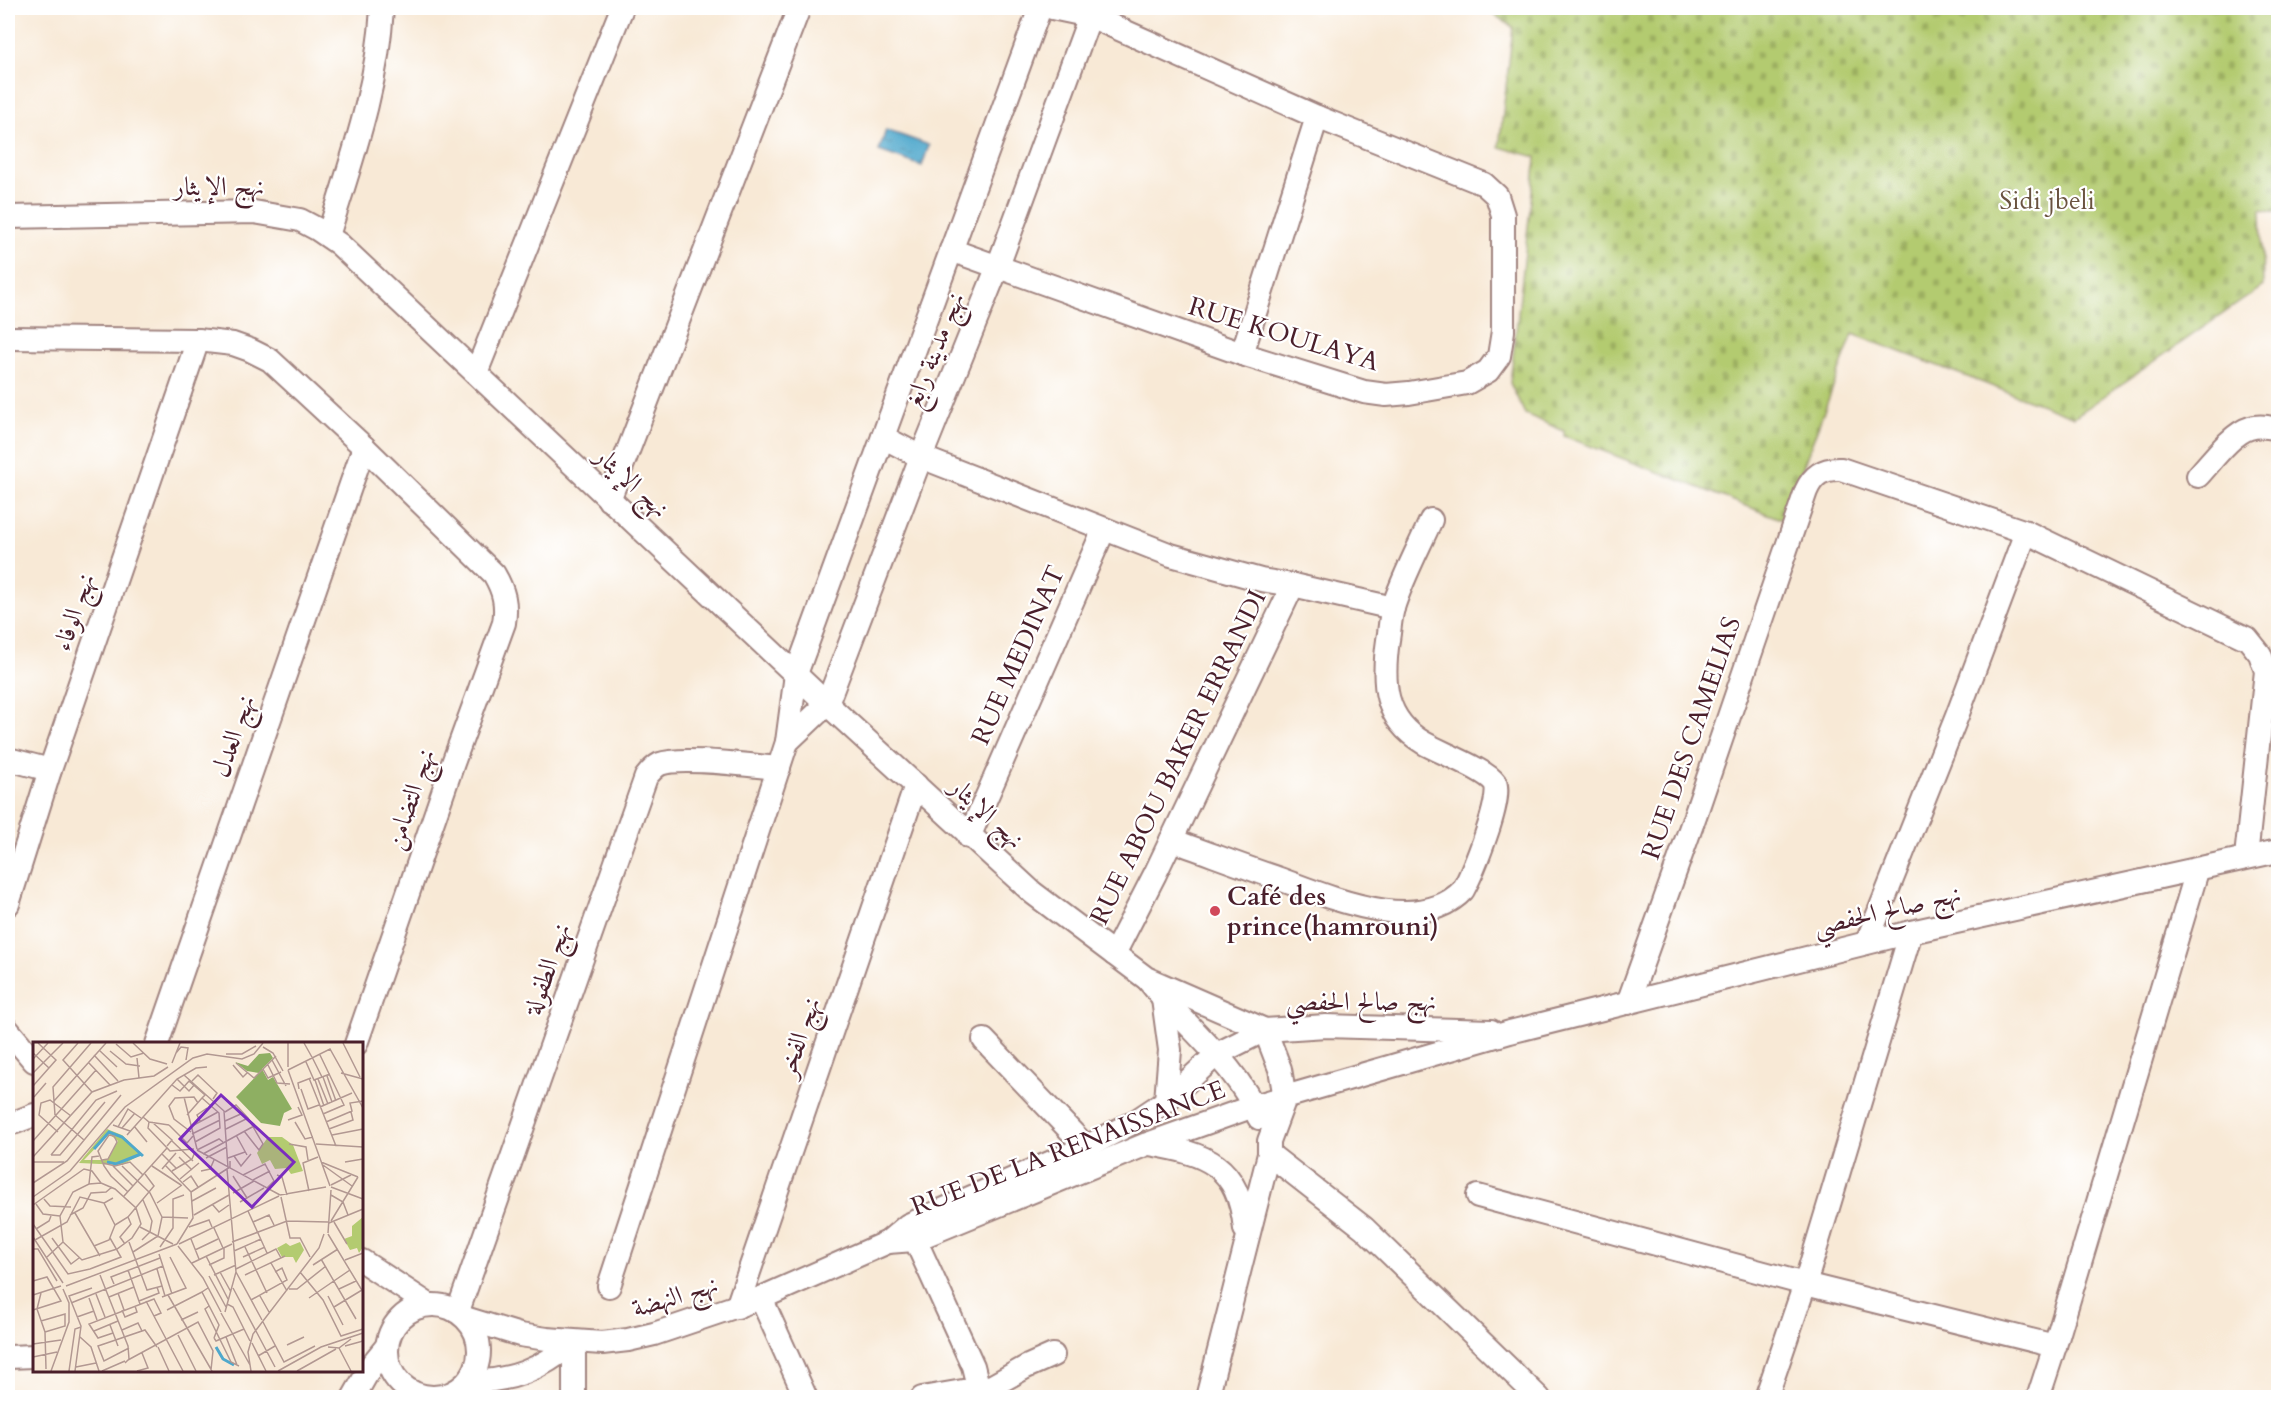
<svg xmlns="http://www.w3.org/2000/svg" width="2286" height="1405" font-family="Cardo,Amiri,serif">
  <defs>
    <pattern id="cemetery-stones" width="16" height="16" patternUnits="userSpaceOnUse" patternTransform="scale(1.5)"><rect width="16" height="16" fill="#b3cb70"/><path d="M2 7V4a2 2 0 0 1 4 0v3zM10 15v-3a2 2 0 0 1 4 0v3z" fill="#9bae61"/></pattern>
    <pattern id="water-ripples" width="26" height="14" patternUnits="userSpaceOnUse" patternTransform="scale(1.5)"><rect width="26" height="14" fill="#4fa8cc"/><path d="M2 4q2-2 4 0t4 0M15 11q2-2 4 0t4 0" fill="none" stroke="#4488a6"/></pattern>
  </defs>
  <rect width="100%" height="100%" fill="#fff"/>
  <filter id="ink" filterUnits="userSpaceOnUse"><feTurbulence type="fractalNoise" baseFrequency=".0167" numOctaves="2"/><feDisplacementMap in="SourceGraphic" scale="12" xChannelSelector="R" yChannelSelector="G"/><feConvolveMatrix kernelMatrix="1 2 1 2 8 2 1 2 1" color-interpolation-filters="sRGB"/></filter>
  <filter id="wash" filterUnits="userSpaceOnUse"><feTurbulence type="fractalNoise" baseFrequency=".008" numOctaves="4" result="noise"/><feDisplacementMap in="SourceGraphic" scale="24" xChannelSelector="R" yChannelSelector="G"/><feGaussianBlur stdDeviation="1.35" result="paint"/><feColorMatrix in="noise" values="0 0 0 0 0 0 0 0 0 0 0 0 0 0 0 0 0 1.4 0 .05"/><feComposite in="paint" operator="in"/></filter>
  <g filter="url(#wash)">
    <rect width="100%" height="100%" fill="#f8e9d6"/>
    <!-- cemetery -->
    <path fill="url(#cemetery-stones)" stroke="#7e754e" stroke-width="1.5" d="M1484,8H2278V212L2261,209L2263,286L2074,417L1853,334L1783,520L1564,436V431L1525,414L1510,383L1536,157L1499,147L1513,27Z"/>
    <!-- water -->
    <path fill="url(#water-ripples)" stroke="#4c647c" stroke-width="1.5" d="M886,130L929,145L922,166L879,151Z"/>
  </g>
  <g filter="url(#ink)">
    <g fill="none" stroke-linecap="round" stroke-linejoin="round">
      <defs>
        <g id="minor">
          <path d="M8,217L254,212L300,220L317,229L339,244L827,704L1033,893L1146,978L1265,1030L1280,1069L1285,1098L1269,1141V1154L1207,1398"/>
          <path d="M328,236C351,161 378,87 382,8"/>
          <path d="M951,250L1242,354L1364,392L1386,395L1409,393L1467,383L1488,371L1499,356L1503,331V215L1497,196L1484,184L1317,117L1090,16L1052,8"/>
          <path d="M8,338L198,340L233,344L250,350L270,360L364,447L494,574C504,591 507,604 504,623L453,763L356,1044"/>
          <path d="M1242,354L1317,117"/>
          <path d="M476,373L622,8"/>
          <path d="M883,437L921,457L1171,555L1261,580L1293,585L1393,608"/>
          <path d="M2198,476C2211,462 2232,433 2250,428C2259,425 2269,427 2278,429"/>
          <path d="M609,500L799,8"/>
          <path d="M787,742L827,704L921,457L998,266L1090,16"/>
          <path d="M8,759L50,770"/>
          <path d="M969,837L1104,529"/>
          <path d="M1171,840C1205,852 1239,865 1274,877C1325,895 1418,938 1463,890C1472,874 1504,797 1495,783C1487,770 1439,752 1424,743C1383,719 1382,682 1388,640C1390,629 1390,618 1393,608C1401,581 1419,547 1431,520"/>
          <path d="M8,904L50,770L198,340"/>
          <path d="M1867,942L1957,716L2026,532"/>
          <path d="M1114,954L1155,874L1293,585"/>
          <path d="M1149,981C1185,1027 1236,1063 1259,1118"/>
          <path d="M1163,999L1170,1050L1166,1101"/>
          <path d="M1628,1003L1696,813L1806,491C1813,475 1823,468 1841,469L2026,532L2248,639L2260,654L2266,671L2246,857"/>
          <path d="M8,1030L34,1061"/>
          <path d="M984,1040L1086,1147"/>
          <path d="M157,1044L364,447"/>
          <path d="M8,1123L16,1122L34,1115"/>
          <path d="M1149,1144C1207,1154 1238,1164 1245,1229"/>
          <path d="M1269,1154L1364,1228L1539,1398"/>
          <path d="M1478,1196L1805,1284L2055,1346"/>
          <path d="M909,1226L973,1366L981,1398"/>
          <path d="M888,1242L914,1240L1147,1144L1254,1106L1510,1032L1911,932L2278,851"/>
          <path d="M362,1261L429,1305"/>
          <path d="M609,1286L787,742L796,674L1040,8"/>
          <path d="M761,1298L806,1398"/>
          <circle cx="433" cy="1351" r="46"/>
          <path d="M737,1307L916,785"/>
          <path d="M458,1311L646,777C650,772 654,767 660,764C682,756 753,766 779,768"/>
          <path d="M468,1319L520,1335L547,1339L602,1343L628,1340L654,1334L761,1298L888,1242L908,1225L1086,1147L1136,1121L1166,1101L1217,1054L1265,1030L1326,1026L1491,1031"/>
          <path d="M574,1342V1398"/>
          <path d="M8,1357L34,1356"/>
          <path d="M468,1382C513,1381 540,1370 574,1342"/>
          <path d="M353,1398L373,1363L387,1346"/>
          <path d="M922,1398L992,1386L1026,1367L1053,1355"/>
          <path d="M1766,1398L1805,1284L1911,932"/>
          <path d="M2038,1398L2055,1346L2197,871"/>
        </g>
      </defs>
      <!-- minor casing -->
      <use href="#minor" stroke="#a18480" stroke-width="26"/>
      <!-- minor -->
      <use href="#minor" stroke="#fff" stroke-width="22"/>
    </g>
  </g>
  <!-- markers -->
  <circle fill="#d1495b" stroke="#fff" stroke-width="2" cx="1215" cy="911" r="6"/>
  <g text-anchor="middle" dominant-baseline="central" stroke-width="4.5" stroke-linejoin="round" paint-order="stroke">
    <!-- street labels -->
    <g font-size="26" fill="#4a1f2b" stroke="#fff">
      <text x="219" y="186">نهج الإيثار</text>
      <text transform="translate(1284 334) rotate(17)">RUE KOULAYA</text>
      <text transform="translate(934 350) rotate(-68)">نهج مدينة رابغ</text>
      <text transform="translate(632 482) rotate(43)">نهج الإيثار</text>
      <text transform="translate(74 612) rotate(-71)">نهج الوفاء</text>
      <text transform="translate(1018 655) rotate(-66)">RUE MEDINAT</text>
      <text transform="translate(233 736) rotate(-71)">نهج العدل</text>
      <text transform="translate(1691 738) rotate(-71)">RUE DES CAMELIAS</text>
      <text transform="translate(1178 757) rotate(-64)">RUE ABOU BAKER ERRANDI</text>
      <text transform="translate(410 799) rotate(-71)">نهج التضامن</text>
      <text transform="translate(987 813) rotate(43)">نهج الإيثار</text>
      <text transform="translate(1887 910) rotate(-13)">نهج صالح الحفصي</text>
      <text transform="translate(547 969) rotate(-71)">نهج الطفولة</text>
      <text x="1361" y="1001">نهج صالح الحفصي</text>
      <text transform="translate(799 1037) rotate(-71)">نهج الفخر</text>
      <text transform="translate(1068 1148) rotate(-21)">RUE DE LA RENAISSANCE</text>
      <text transform="translate(675 1296) rotate(-17)">نهج النهضة</text>
    </g>
    <!-- park labels -->
    <g font-size="26" fill="#6a5340" stroke="#fff">
      <text x="2047" y="200">Sidi jbeli</text>
    </g>
    <!-- poi labels -->
    <g font-size="26" font-weight="bold" fill="#4a1f2b" stroke="#fff" text-anchor="start">
      <text x="1227" y="896">Café des<tspan x="1227" dy="30">prince(hamrouni)</tspan></text>
    </g>
  </g>
  <!-- overview -->
  <g transform="translate(33 1042)">
    <rect width="330" height="330" fill="#f8e9d6"/>
    <path d="M74,87L89,93L109,112L89,123L46,121ZM76,92L85,99L74,118H51ZM330,175V205L326,211L324,206L317,208L311,197L319,194V184Z" fill="#b3cb70" fill-rule="evenodd"/>
    <path d="M237,11L240,16L229,27L235,38L240,35L259,67L251,71L247,84L228,81L203,55L226,31L214,29L202,20L215,24L226,12Z" fill="#8eaf62"/>
    <path d="M235,95H249L260,103L270,129L258,132L254,126L242,127L237,118L229,122L224,111Z" fill="#b3cb70"/>
    <path d="M267,200L271,208L263,221L260,215H249L244,206L253,201L257,204Z" fill="#b3cb70"/>
    <path fill="none" stroke="#4fa8cc" stroke-width="3" d="M61,107L76,90L89,95L110,114M74,120L83,122L108,112M183,305L190,317L201,323"/>
    <path fill="none" stroke="#b29892" stroke-width="1.5" d="M45,1L30,18L59,50M100,1L117,17L134,22M255,1V25M271,1L280,17M310,1L327,35M83,2L98,15L111,11M230,5L240,11L250,29M66,8L84,25M77,9L93,22L107,24M0,11L16,26M143,11L148,5L155,6L153,18M193,12H209L223,4M61,13L85,39M287,13L311,63L290,72M104,16L106,36M0,17L15,1M280,17L289,35M239,18L253,44M55,20L77,43M273,20L281,38L297,32M139,21L147,1M203,21L221,36L243,14M200,23L210,35L214,31M235,23L244,41L257,42M230,27L235,36L248,30M255,28L297,7L330,66M255,28L297,144M0,31L30,1M308,31L330,37M151,33L191,69L195,126M294,34L303,59M290,35L299,60M276,36L303,104M144,37L156,49L162,42M285,37L295,62M282,38L291,64M156,39L172,53L169,56M159,39L165,33L184,51L180,57M139,43L147,49L157,38M0,44L23,18L5,1M266,47L265,41L278,36M268,47L275,67L286,63M1,55L13,41M151,55L164,107M21,59L73,1M287,65L319,51M192,70L203,63L215,76L230,102L226,108L211,89M22,73L20,45L58,1M22,73L51,98M154,73L169,56M110,75L116,80L136,83M255,78L269,73L265,65M167,79L164,73L174,66M192,79L210,71M116,80L115,86L137,109L161,107M119,80L139,98L134,104M262,80L272,97L280,95M293,80L319,69L317,61L330,59M80,83L97,89M136,83L154,101L160,94M101,84L114,100M159,84L185,70M85,85L95,67L108,76M89,86L102,71M193,87L215,76M296,87L320,78L318,70M25,90L6,73L8,61L17,58L38,74M158,90L141,77L136,64L142,56L161,55L165,61M159,92L187,78M94,93L144,37L163,26L174,25M203,93L214,113M299,93L330,87M0,99L63,28M139,99L160,119M162,100L187,86L186,71L169,56M256,102L273,105L275,118M283,102L330,105M164,108L247,153M164,108L186,97L190,100M129,112L143,126M170,112L221,84M18,113L63,58L84,49M18,113H27L72,60M201,114L208,124L218,112M0,115L59,50L91,38L121,34L135,25M146,115L159,128M173,116L194,105M195,116L212,110M69,118L75,117L84,100L81,94L76,93L65,109L71,124L78,134L95,150M0,120H31M288,120L325,135M312,120L330,117M70,121L82,124L97,120L110,133M132,123L158,150M290,123L319,144M80,124L100,144M89,124L117,151L129,175L125,194L100,210M119,124L148,143M129,127L143,111M139,129L159,117L162,110M168,129L177,127L181,118M210,133L232,122L241,139L234,146M244,133L249,135L254,153M200,134L214,156M147,137L166,121M220,138L237,129M150,140L158,134L165,145M0,141L34,119L88,53M68,141L82,147L103,166L108,182L99,196L84,207L49,218L30,200L27,174L40,150L56,142ZM56,142L59,115L66,114M298,143L318,133M298,145L330,157M276,149L270,121L285,115M158,150L197,125V119M200,151L221,139M247,153L293,145M298,153L310,160L315,173M91,154L134,106M0,155L37,129L92,65L160,16L174,12L209,17L221,12L230,1M248,155L257,196H267L277,215M80,156L71,161L82,183M11,157L17,164L38,165M159,159L183,146M207,160L231,146M124,161L149,143M3,162L10,172L27,174M179,162L186,170L196,163M0,163L51,127L59,129L68,141M215,169L234,211M42,171L67,214M37,173L50,166L58,151L73,150L79,145M161,173L196,153M129,175L155,176M298,179L325,135M220,180L236,173L241,183M301,180L314,202M296,181L330,167M0,182L35,232L57,227M82,183L95,175L121,144L112,132M107,185L140,202M156,185L176,178L179,185M181,186L190,206M3,187L16,179L18,174M295,191L298,148M295,192L330,250M0,195L30,241M19,196L38,222L46,216M158,197L166,217M2,198L34,180L47,155L71,161M109,198L117,190L119,179L110,158M96,200L114,248L129,244M199,200L254,179L295,180M92,202L87,195L98,182L95,175M144,202L160,176L158,150M146,202L246,154M61,204L76,198L82,183M145,204L170,236L188,270M127,205L140,186V157L151,153M212,205L234,251M0,207H5L24,239M162,208L185,197M201,209L228,197M126,212L139,252M173,214L195,257M14,215L30,200M210,215L232,205M288,217L323,277M312,218L330,211M159,221L199,202M238,221L254,249M176,223L191,216V206M280,223L305,207M57,227L88,215L77,196M124,227L132,254M203,227L243,207L248,216M95,228L107,262M187,230L198,250M203,230L229,278M267,230L290,258L308,294L330,287M67,233L95,304L96,317L92,321M181,233L203,223M212,233L252,214M176,234L193,265M0,239L14,235L28,259L0,268M81,242L78,235L127,216M33,244L144,202M175,246L169,250L186,283L181,296M200,246L224,291M256,247H264L293,224M306,247L323,239M8,251L4,267L12,290L13,327M85,251L91,268M63,252L72,275M0,253L28,244M135,253L179,329M227,254L236,270M295,254L310,283M76,255L101,245M129,255L153,246L137,215M56,256L64,278M276,256L317,228M218,258L254,238L249,226L242,230M106,259L126,251L124,245M113,259L150,329M38,261L130,224M194,262L200,265L217,299M176,264L172,267L198,320L206,324M301,265L329,248M89,268L92,275L104,270L102,264M134,268L169,250M192,270L203,230L194,127M188,271L217,323M44,275L61,269M148,278L165,270M8,279L32,272V284L12,290M230,280L251,320L282,304M77,283L85,304M89,288L105,281L109,289M61,289L85,279M80,291L65,296L56,282L121,257L128,271L121,274M224,291L242,325M145,293L163,329M47,295L58,305L66,329M193,295L204,323M181,296L183,299L211,287M219,301L233,329M0,302L28,298M254,303L271,295M312,304L330,299M125,305L136,329M295,305L306,306L318,297M96,306L71,319L65,304L112,288L124,305M306,306L318,329M225,314L242,304M0,315L24,310M95,318L165,280L180,309L178,328M43,325L63,321M18,329L36,280V261L30,247M36,329L42,287L48,285M42,329L48,284L36,254L59,246M69,329L92,319M104,329L115,326L109,311M218,329L215,310L220,292L286,206L291,192M245,329L288,305L330,291M264,329L303,307"/>
    <path fill="#7b2cbf" fill-opacity="0.15" stroke="#7b2cbf" stroke-width="3" d="M188,53L261,120L219,165L147,97Z"/>
    <rect width="330" height="330" fill="none" stroke="#4a1f2b" stroke-width="3"/>
  </g>
  <!-- margin -->
  <rect width="2286" height="1405" fill="none" stroke="#fff" stroke-width="30"/>
</svg>
